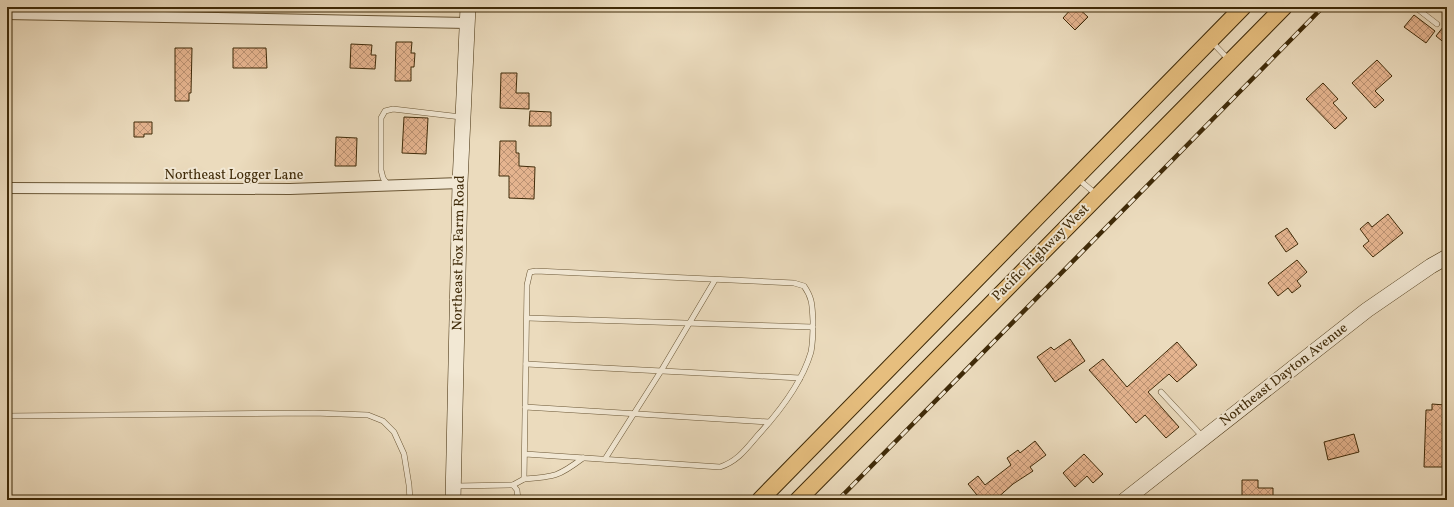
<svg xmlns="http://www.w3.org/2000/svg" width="1454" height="507" font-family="Vollkorn,serif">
  <defs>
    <pattern id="building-cross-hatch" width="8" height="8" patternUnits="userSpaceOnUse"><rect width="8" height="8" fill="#e6b590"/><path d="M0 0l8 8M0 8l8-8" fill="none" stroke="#bc9374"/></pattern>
  </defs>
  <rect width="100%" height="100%" fill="#ebdbbd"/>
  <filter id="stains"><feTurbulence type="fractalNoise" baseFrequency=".005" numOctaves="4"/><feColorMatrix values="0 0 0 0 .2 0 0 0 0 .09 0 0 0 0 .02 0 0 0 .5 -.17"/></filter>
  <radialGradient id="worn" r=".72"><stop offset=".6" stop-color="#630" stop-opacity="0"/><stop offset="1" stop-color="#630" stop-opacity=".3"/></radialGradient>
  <!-- building -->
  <g fill="url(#building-cross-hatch)" stroke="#3f2a08">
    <path d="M1073,7H1077L1088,17L1075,30L1063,18Z"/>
    <path d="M1414,15L1435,31L1426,43L1404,27Z"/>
    <path d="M1447,22V45L1436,36Z"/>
    <path d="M396,42H412L411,53H415L414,67H411V81H395Z"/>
    <path d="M351,44L372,45L371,55H376L375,69L350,68Z"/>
    <path d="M175,48H192L191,93H189V101H175Z"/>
    <path d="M233,48H266L267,68H233Z"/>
    <path d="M1377,60L1392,76L1375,91L1384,100L1375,108L1352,83Z"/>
    <path d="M501,73H517L516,93H529V109L500,108Z"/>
    <path d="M1323,83L1338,99L1333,103L1347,118L1335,129L1306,99Z"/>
    <path d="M530,111L551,112V126H529Z"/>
    <path d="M404,117L428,118L426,154L402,153Z"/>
    <path d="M134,122H152V134H144V137H134Z"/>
    <path d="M336,137L357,138L356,166H335Z"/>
    <path d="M500,141H516V153H519V166L535,167L534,199L509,198V176H499Z"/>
    <path d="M1388,214L1403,233L1373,257L1363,246L1369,241L1360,229L1368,222L1372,227Z"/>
    <path d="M1287,228L1298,244L1286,252L1275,236Z"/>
    <path d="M1297,260L1307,272L1297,281L1301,286L1292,293L1288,288L1278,296L1268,283Z"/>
    <path d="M1070,339L1085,361L1055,382L1037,357L1051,347L1054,350Z"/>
    <path d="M1177,342L1197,365L1177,382L1169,374L1148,392L1179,427L1166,438L1145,415L1136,423L1089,370L1103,359L1127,387Z"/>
    <path d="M1432,404L1445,405V410H1447V467H1424L1426,410H1432Z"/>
    <path d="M1354,434L1359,452L1328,460L1324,442Z"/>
    <path d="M1035,441L1046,455L1030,467L1033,471L1013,484L995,500H981L968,484L978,476L985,485L1011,465L1007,458L1018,450L1020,453Z"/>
    <path d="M1084,454L1103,474L1093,483L1087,476L1075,487L1063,473Z"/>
    <path d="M1242,480H1258V488H1273V500H1242Z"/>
  </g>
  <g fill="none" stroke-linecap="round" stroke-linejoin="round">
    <defs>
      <g id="lane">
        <path d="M127,7V17"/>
        <path d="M1415,7L1437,24"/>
        <path d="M1211,41L1229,60"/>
        <path d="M1077,178L1097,195"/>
        <path d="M388,185L383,178L381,170V118L385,111L393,109L461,117"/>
        <path d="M527,318L813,327"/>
        <path d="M526,364L800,378"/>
        <path d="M1161,392L1202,436"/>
        <path d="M525,407L769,422"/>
        <path d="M7,416L314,413L368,415L383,421L394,432L404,454L409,485L410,500"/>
        <path d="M605,459L661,371L715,280"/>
        <path d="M524,479C555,477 559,476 583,458"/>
        <path d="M513,485L524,479C525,414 526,350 527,285L530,272L536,271L794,283L804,286C813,299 812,306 813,321C813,331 813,342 811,352C802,383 780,411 759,434C746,449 738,461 720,467L525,454"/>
        <path d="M456,486L513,485L517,490L518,500"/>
      </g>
      <g id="street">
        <path d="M7,14L467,23"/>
        <path d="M7,188L290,189L460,183"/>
      </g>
      <g id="secondary">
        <path d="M453,500L460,183L468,7"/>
        <path d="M1125,500L1367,310L1431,266L1447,257"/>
      </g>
      <g id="primary">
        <path d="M760,500L1243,7"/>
        <path d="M798,500L1284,7"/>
      </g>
    </defs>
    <!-- lane casing -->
    <use href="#lane" stroke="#6a5635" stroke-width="6"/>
    <!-- street casing -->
    <use href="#street" stroke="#6a5635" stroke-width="12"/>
    <!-- secondary casing -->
    <use href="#secondary" stroke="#3f2a08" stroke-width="16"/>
    <!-- primary casing -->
    <use href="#primary" stroke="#3f2a08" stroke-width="18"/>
    <!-- lane -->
    <use href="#lane" stroke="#f2e8d4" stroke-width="5"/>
    <!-- street -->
    <use href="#street" stroke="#f2e8d4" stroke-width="10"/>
    <!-- secondary -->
    <use href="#secondary" stroke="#f2e8d4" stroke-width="15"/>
    <!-- primary -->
    <use href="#primary" stroke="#e6be7e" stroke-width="16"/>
    <defs>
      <path id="rail" d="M838,500L1323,7"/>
    </defs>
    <!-- rail casing -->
    <use href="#rail" stroke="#3f2a08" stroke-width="4.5"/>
    <!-- rail -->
    <use href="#rail" stroke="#f2e8d4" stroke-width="3" stroke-dasharray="9" stroke-linecap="butt"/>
  </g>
  <g text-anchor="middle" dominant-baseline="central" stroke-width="4" stroke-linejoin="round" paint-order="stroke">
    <!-- street labels -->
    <g font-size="14" fill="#3f2a08" stroke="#f2e8d4">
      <text x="234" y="175">Northeast Logger Lane</text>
      <text transform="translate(459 253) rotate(-89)">Northeast Fox Farm Road</text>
      <text transform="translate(1041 253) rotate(-45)">Pacific Highway West</text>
      <text transform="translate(1284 375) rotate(-38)">Northeast Dayton Avenue</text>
    </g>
  </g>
  <!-- margin -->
  <rect width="1454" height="507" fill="none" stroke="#ebdbbd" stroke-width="24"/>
  <rect x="8" y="8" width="1438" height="491" fill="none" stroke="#3f2a08" stroke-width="2"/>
  <rect x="12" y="12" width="1430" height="483" fill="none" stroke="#3f2a08"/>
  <rect width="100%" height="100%" filter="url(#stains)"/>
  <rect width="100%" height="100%" fill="url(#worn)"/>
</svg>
